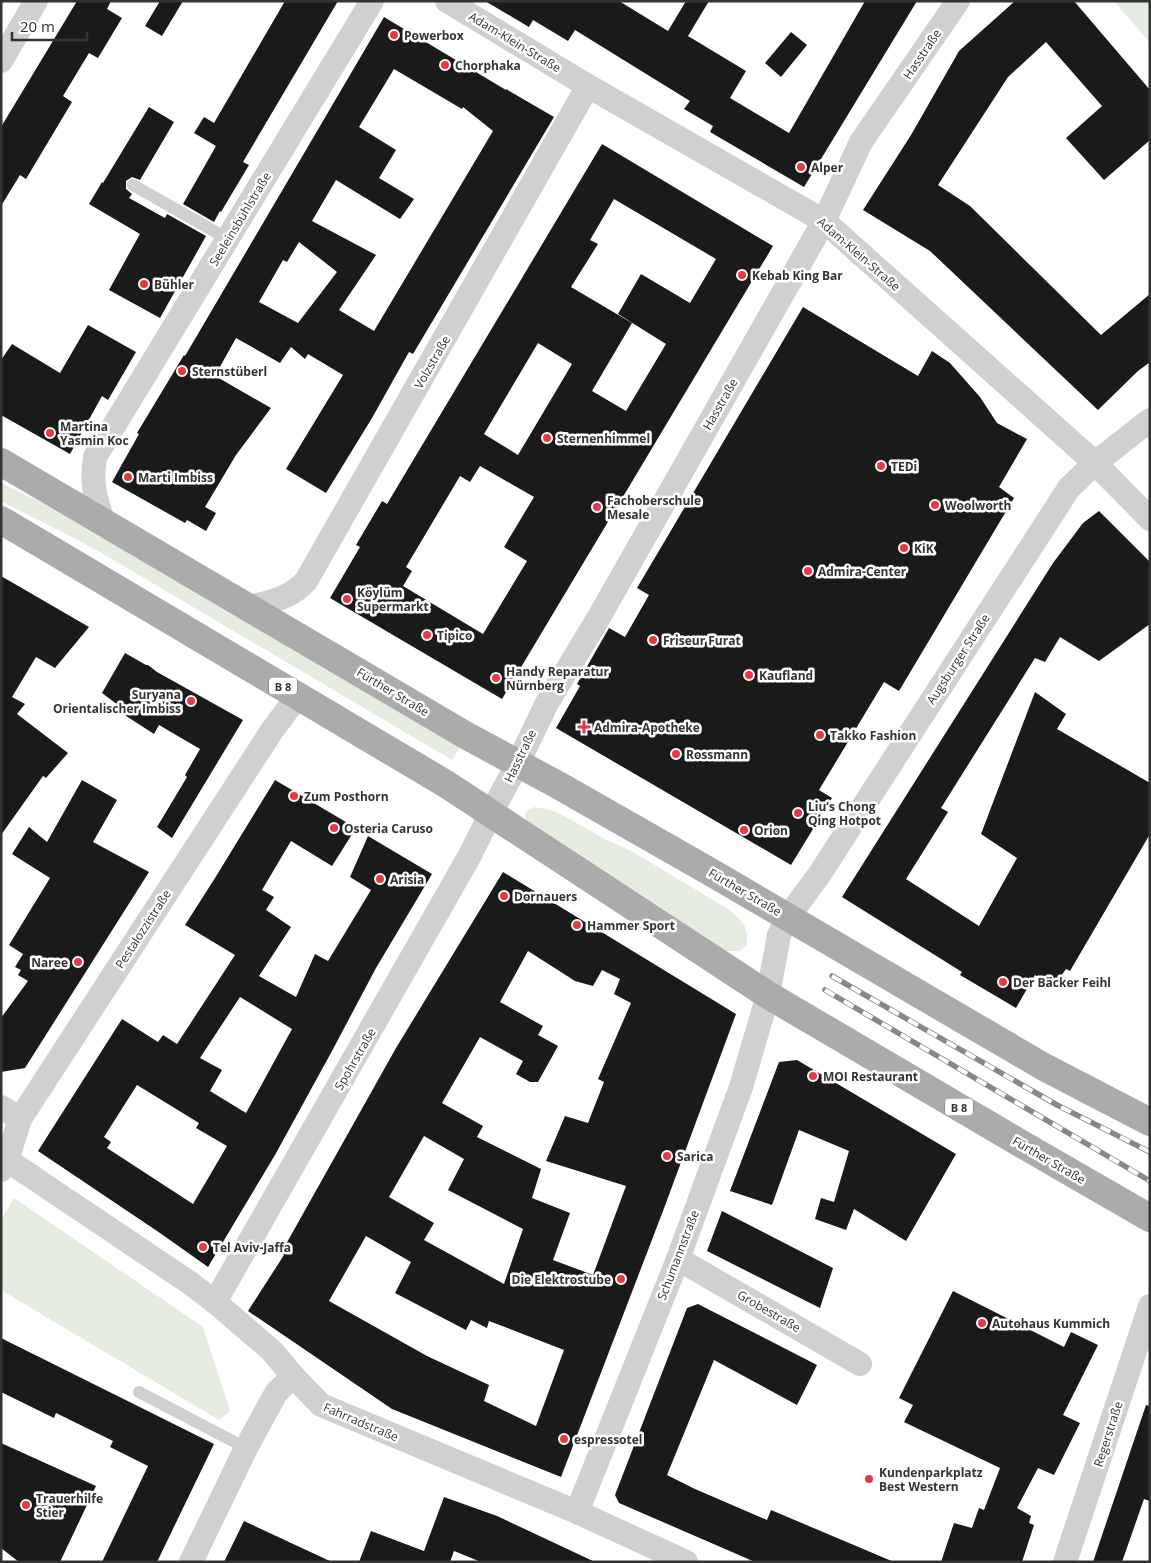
<svg xmlns="http://www.w3.org/2000/svg" width="1151" height="1563" font-family="'Open Sans',sans-serif">
  <rect width="100%" height="100%" fill="#fff"/>
  <!-- green -->
  <g fill="#e6ecdf">
    <path d="M1114,1H1150V43Z"/>
    <path d="M1,483L92,527L461,746L452,760L93,548L1,501Z"/>
    <path d="M535,807L555,811L564,816L607,840L633,852L728,909C741,919 751,928 746,946L739,951H725L526,820L525,816L526,811Z"/>
    <path d="M14,1198L203,1327L230,1411L219,1420L1,1290V1220Z"/>
  </g>
  <!-- building -->
  <g fill="#1a1a1a" fill-rule="evenodd">
    <path d="M77,1H111L107,9L122,18L98,58L89,53L63,96L72,102L26,179L20,175L1,206V127Z"/>
    <path d="M160,1H183L162,36L145,26Z"/>
    <path d="M285,1H338L243,162L249,165L221,212L220,211L214,222L183,204L216,146L194,133L204,117L214,123Z"/>
    <path d="M485,1H619L668,31L686,1H709L688,36L746,71L730,98L789,133L865,1H917L804,187L710,132L713,126L684,109L690,101L575,30L568,41L533,20L529,27Z"/>
    <path d="M1015,1H1074L1150,90V140L1104,180L1066,138L1102,106L1046,42L1008,77L938,185L970,206L1101,335L1150,294V362L1138,371L1098,410L930,251L863,210L911,135L959,51Z"/>
    <path d="M384,17L506,90V89L554,117L413,354L409,352L372,418L326,493L286,469L343,375L308,354L305,359L291,347L280,363L236,338L216,374L218,375L217,377L271,408L236,455L205,507L216,513L206,531L187,520L185,523L112,482L139,434L137,433L184,355L185,356ZM394,69L462,109L463,107L493,131L374,331L339,310L376,255L312,221L336,180L400,219L414,199L379,178L396,150L359,127ZM299,242L337,272L298,323L259,302L283,260L287,262Z"/>
    <path d="M791,32L807,45L781,77L765,63Z"/>
    <path d="M149,107L174,122L140,180L132,177L126,181V189L132,194L129,198L165,218L167,214L206,236L160,318L109,290L140,234L89,204L102,182L103,183Z"/>
    <path d="M602,144L773,246L502,699L330,598L360,547L356,545L382,501L387,504ZM614,199L716,259L690,303L641,274L618,314L666,344L626,411L592,391L632,323L571,287L598,244L590,240ZM538,343L572,364L518,455L484,434ZM480,466L534,497L504,547L527,561L483,634L403,586L412,571L406,567L460,476L470,482Z"/>
    <path d="M803,307L918,376L932,351L950,363L980,397L997,423L1027,439L999,487L1014,498L899,691L884,682L819,790L832,798L791,865L556,728L580,686L577,684L609,628L625,637L649,595L637,588Z"/>
    <path d="M88,325L136,352L108,400L102,396L70,454L1,415V360L12,344L60,373Z"/>
    <path d="M1099,511L1150,562V624L1099,661L1060,637L1045,662L1035,658L941,808L948,812L906,879L979,926L1017,858L981,834L1035,692L1066,714L1057,729L1150,783V834L1070,971L1066,969L1054,986L1035,975L1016,1008L960,975L962,972L842,897L1053,563L1083,523Z"/>
    <path d="M1,576L89,627L55,668L36,657L12,697L25,704L17,714L68,753L46,778L43,776L1,835Z"/>
    <path d="M125,653L146,665H148L157,672L243,720L172,838L157,827L187,777L185,775L200,749L159,725L154,734L120,712L122,708L102,693Z"/>
    <path d="M82,780L117,800L93,842L149,872L25,1068L1,1072V1018L28,981L18,975L21,970L15,967L23,954L9,945L50,878L12,854L29,827L47,842Z"/>
    <path d="M275,780L356,828L332,866L291,841L262,890L274,897L266,910L291,927L259,976L296,997L315,954L328,961L371,890L350,877L368,836L432,874L376,968L332,1051L275,1155L208,1267L160,1233L38,1151L122,1019L158,1042L163,1035L177,1044L235,955L185,925L215,878ZM240,997L292,1029L246,1113L210,1091L222,1070L200,1058ZM137,1085L199,1123L196,1128L227,1146L193,1204L107,1148L111,1142L104,1137Z"/>
    <path d="M503,872L736,1014L663,1211L561,1477L392,1409L248,1311L284,1255L281,1253L396,1048ZM528,951L575,981L593,986L602,970L620,979L614,994L631,1003L598,1079L604,1082L588,1123L565,1116L546,1161L626,1186L593,1275L553,1260L570,1213L532,1198L541,1169L477,1137L483,1126L442,1103L480,1037L523,1061L516,1074L530,1082H538L558,1046L538,1035L543,1026L500,1002ZM424,1136L464,1159L448,1190L523,1229L504,1284L424,1240L434,1223L389,1197ZM366,1236L411,1262L395,1293L466,1330L471,1320L487,1328L489,1321L564,1350L536,1426L484,1401L489,1385L427,1356L329,1301Z"/>
    <path d="M797,1060L956,1154L906,1241L854,1209L846,1230L815,1219L821,1198L834,1202L849,1151L799,1130L772,1205L730,1191L779,1062Z"/>
    <path d="M722,1211L833,1268L820,1308L707,1251Z"/>
    <path d="M953,1291L1064,1347L1071,1332L1098,1345L1063,1415L1080,1423L1054,1475L1038,1468L1017,1508L1031,1516L1029,1523L1034,1525L1022,1562H941L954,1523L972,1528L979,1508L984,1510L1000,1468L904,1422L913,1405L899,1398Z"/>
    <path d="M698,1304L817,1365L797,1405L714,1360L667,1475L695,1489L767,1520L771,1510L894,1562H755L619,1503L615,1495L687,1308Z"/>
    <path d="M1,1338L214,1444L157,1562H102L148,1466L110,1447L113,1441L56,1413L54,1418L1,1392Z"/>
    <path d="M1146,1405L1150,1406V1501L1144,1499L1122,1562H1093Z"/>
    <path d="M1,1443L96,1486L60,1562H19L1,1548Z"/>
    <path d="M444,1497L497,1516L595,1562H481L454,1551L450,1562H359L371,1531L424,1551Z"/>
    <path d="M244,1521L332,1562H224Z"/>
  </g>
  <g fill="none" stroke-linecap="round" stroke-linejoin="round">
    <!-- lane -->
    <g stroke="#d0d0d0" stroke-width="12">
      <path d="M133,185L228,239"/>
      <path d="M139,1392L246,1448"/>
    </g>
    <!-- street -->
    <g stroke="#d0d0d0" stroke-width="24">
      <path d="M447,1L588,86L824,221L1095,463L1150,519"/>
      <path d="M1,61L36,1"/>
      <path d="M103,521C95,498 91,481 95,457L372,1"/>
      <path d="M249,607C270,602 291,598 306,581L588,86"/>
      <path d="M1,1107L20,1119"/>
      <path d="M7,1160L190,1283L215,1302L272,1351L293,1376L321,1405L577,1512L686,1562"/>
      <path d="M1,1170L7,1160L20,1119L273,729L298,696"/>
      <path d="M678,1259L860,1364"/>
      <path d="M215,1302L469,857L491,813L518,763L547,703L599,617L824,221L861,142L958,1"/>
      <path d="M577,1512L678,1259L741,1087L768,995L779,935L788,917L819,875L1069,488L1095,463L1150,420"/>
      <path d="M191,1562L246,1448L276,1393L293,1376"/>
      <path d="M1065,1562L1150,1306"/>
    </g>
    <!-- primary -->
    <g stroke="#ababab" stroke-width="28">
      <path d="M1,462L467,736L558,785L707,870L1044,1067L1150,1122"/>
      <path d="M1,520L446,784L768,995L1025,1146L1150,1218"/>
    </g>
    <defs>
      <g id="rail">
        <path d="M832,976L1057,1105L1150,1152"/>
        <path d="M825,990L1150,1181"/>
      </g>
    </defs>
    <!-- rail casing -->
    <use href="#rail" stroke="#888" stroke-width="5.5"/>
    <!-- rail -->
    <use href="#rail" stroke="#fff" stroke-width="4" stroke-dasharray="11" stroke-linecap="butt"/>
  </g>
  <!-- markers -->
  <g fill="#e63946" stroke="#fff" stroke-width="2">
    <circle cx="394" cy="35" r="5"/>
    <circle cx="445" cy="65" r="5"/>
    <circle cx="801" cy="167" r="5"/>
    <circle cx="742" cy="275" r="5"/>
    <circle cx="144" cy="284" r="5"/>
    <circle cx="182" cy="371" r="5"/>
    <circle cx="50" cy="433" r="5"/>
    <circle cx="547" cy="438" r="5"/>
    <circle cx="881" cy="466" r="5"/>
    <circle cx="128" cy="477" r="5"/>
    <circle cx="935" cy="505" r="5"/>
    <circle cx="597" cy="507" r="5"/>
    <circle cx="904" cy="548" r="5"/>
    <circle cx="808" cy="571" r="5"/>
    <circle cx="347" cy="599" r="5"/>
    <circle cx="427" cy="635" r="5"/>
    <circle cx="653" cy="640" r="5"/>
    <circle cx="749" cy="675" r="5"/>
    <circle cx="496" cy="678" r="5"/>
    <circle cx="191" cy="701" r="5"/>
    <path d="M581.5 719.5h5v5h5v5h-5v5h-5v-5h-5v-5h5z"/>
    <circle cx="820" cy="735" r="5"/>
    <circle cx="676" cy="754" r="5"/>
    <circle cx="294" cy="796" r="5"/>
    <circle cx="798" cy="813" r="5"/>
    <circle cx="334" cy="828" r="5"/>
    <circle cx="744" cy="830" r="5"/>
    <circle cx="380" cy="879" r="5"/>
    <circle cx="504" cy="896" r="5"/>
    <circle cx="577" cy="925" r="5"/>
    <circle cx="78" cy="962" r="5"/>
    <circle cx="1003" cy="982" r="5"/>
    <circle cx="813" cy="1076" r="5"/>
    <circle cx="667" cy="1156" r="5"/>
    <circle cx="203" cy="1247" r="5"/>
    <circle cx="621" cy="1279" r="5"/>
    <circle cx="982" cy="1323" r="5"/>
    <circle cx="564" cy="1439" r="5"/>
    <circle cx="869" cy="1479" r="5"/>
    <circle cx="26" cy="1505" r="5"/>
  </g>
  <g text-anchor="middle" dominant-baseline="central" stroke-width="5" stroke-linejoin="round" paint-order="stroke">
    <!-- shield labels -->
    <g fill="#fff" stroke="#707070" stroke-width="1">
      <rect x="269" y="677.5" width="28" height="17" rx="4"/>
      <rect x="945" y="1098.5" width="28" height="17" rx="4"/>
    </g>
    <g font-size="11" font-weight="bold" fill="#333">
      <text x="283" y="686">B 8</text>
      <text x="959" y="1107">B 8</text>
    </g>
    <!-- poi labels -->
    <g font-size="12" font-weight="bold" fill="#333" stroke="#fff" text-anchor="start">
      <text x="404" y="35">Powerbox</text>
      <text x="455" y="65">Chorphaka</text>
      <text x="811" y="167">Alper</text>
      <text x="752" y="275">Kebab King Bar</text>
      <text x="154" y="284">Bühler</text>
      <text x="192" y="371">Sternstüberl</text>
      <text x="60" y="426">Martina<tspan x="60" dy="14">Yasmin Koc</tspan></text>
      <text x="557" y="438">Sternenhimmel</text>
      <text x="891" y="466">TEDi</text>
      <text x="138" y="477">Marti Imbiss</text>
      <text x="607" y="500">Fachoberschule<tspan x="607" dy="14">Mesale</tspan></text>
      <text x="945" y="505">Woolworth</text>
      <text x="914" y="548">KiK</text>
      <text x="818" y="571">Admira-Center</text>
      <text x="357" y="592">Köylüm<tspan x="357" dy="14">Supermarkt</tspan></text>
      <text x="437" y="635">Tipico</text>
      <text x="663" y="640">Friseur Furat</text>
      <text x="506" y="671">Handy Reparatur<tspan x="506" dy="14">Nürnberg</tspan></text>
      <text x="759" y="675">Kaufland</text>
      <text x="181" y="694" text-anchor="end">Suryana<tspan x="181" dy="14">Orientalischer Imbiss</tspan></text>
      <text x="594" y="727">Admira-Apotheke</text>
      <text x="830" y="735">Takko Fashion</text>
      <text x="686" y="754">Rossmann</text>
      <text x="304" y="796">Zum Posthorn</text>
      <text x="808" y="806">Liu‘s Chong<tspan x="808" dy="14">Qing Hotpot</tspan></text>
      <text x="344" y="828">Osteria Caruso</text>
      <text x="754" y="830">Orion</text>
      <text x="390" y="879">Arisia</text>
      <text x="514" y="896">Dornauers</text>
      <text x="587" y="925">Hammer Sport</text>
      <text x="68" y="962" text-anchor="end">Naree</text>
      <text x="1013" y="982">Der Bäcker Feihl</text>
      <text x="823" y="1076">MOI Restaurant</text>
      <text x="677" y="1156">Sarica</text>
      <text x="213" y="1247">Tel Aviv-Jaffa</text>
      <text x="611" y="1279" text-anchor="end">Die Elektrostube</text>
      <text x="992" y="1323">Autohaus Kummich</text>
      <text x="574" y="1439">espressotel</text>
      <text x="879" y="1472">Kundenparkplatz<tspan x="879" dy="14">Best Western</tspan></text>
      <text x="36" y="1498">Trauerhilfe<tspan x="36" dy="14">Stier</tspan></text>
    </g>
    <!-- street labels -->
    <g font-size="12" fill="#333" stroke="#fff">
      <text transform="translate(515 42) rotate(31)">Adam-Klein-Straße</text>
      <text transform="translate(922 54) rotate(-56)">Hasstraße</text>
      <text transform="translate(240 219) rotate(-59)">Seeleinsbühlstraße</text>
      <text transform="translate(859 254) rotate(41)">Adam-Klein-Straße</text>
      <text transform="translate(432 362) rotate(-60)">Volzstraße</text>
      <text transform="translate(720 404) rotate(-60)">Hasstraße</text>
      <text transform="translate(958 659) rotate(-57)">Augsburger Straße</text>
      <text transform="translate(393 692) rotate(31)">Fürther Straße</text>
      <text transform="translate(520 756) rotate(-64)">Hasstraße</text>
      <text transform="translate(745 892) rotate(30)">Fürther Straße</text>
      <text transform="translate(143 929) rotate(-57)">Pestalozzistraße</text>
      <text transform="translate(355 1059) rotate(-60)">Spohrstraße</text>
      <text transform="translate(1049 1160) rotate(30)">Fürther Straße</text>
      <text transform="translate(678 1255) rotate(-69)">Schumannstraße</text>
      <text transform="translate(769 1311) rotate(30)">Grobestraße</text>
      <text transform="translate(361 1422) rotate(23)">Fahrradstraße</text>
      <text transform="translate(1108 1434) rotate(-72)">Regerstraße</text>
    </g>
  </g>
  <!-- border -->
  <rect width="1151" height="1563" fill="none" stroke="#333333" stroke-width="5"/>
  <!-- scale -->
  <path d="M12 32v8h75v-8" fill="none" stroke="#333333" stroke-width="2.5"/>
  <text x="20" y="32" font-size="15" fill="#333333" stroke="#ffffff" stroke-width="4" paint-order="stroke">20 m</text>
</svg>
